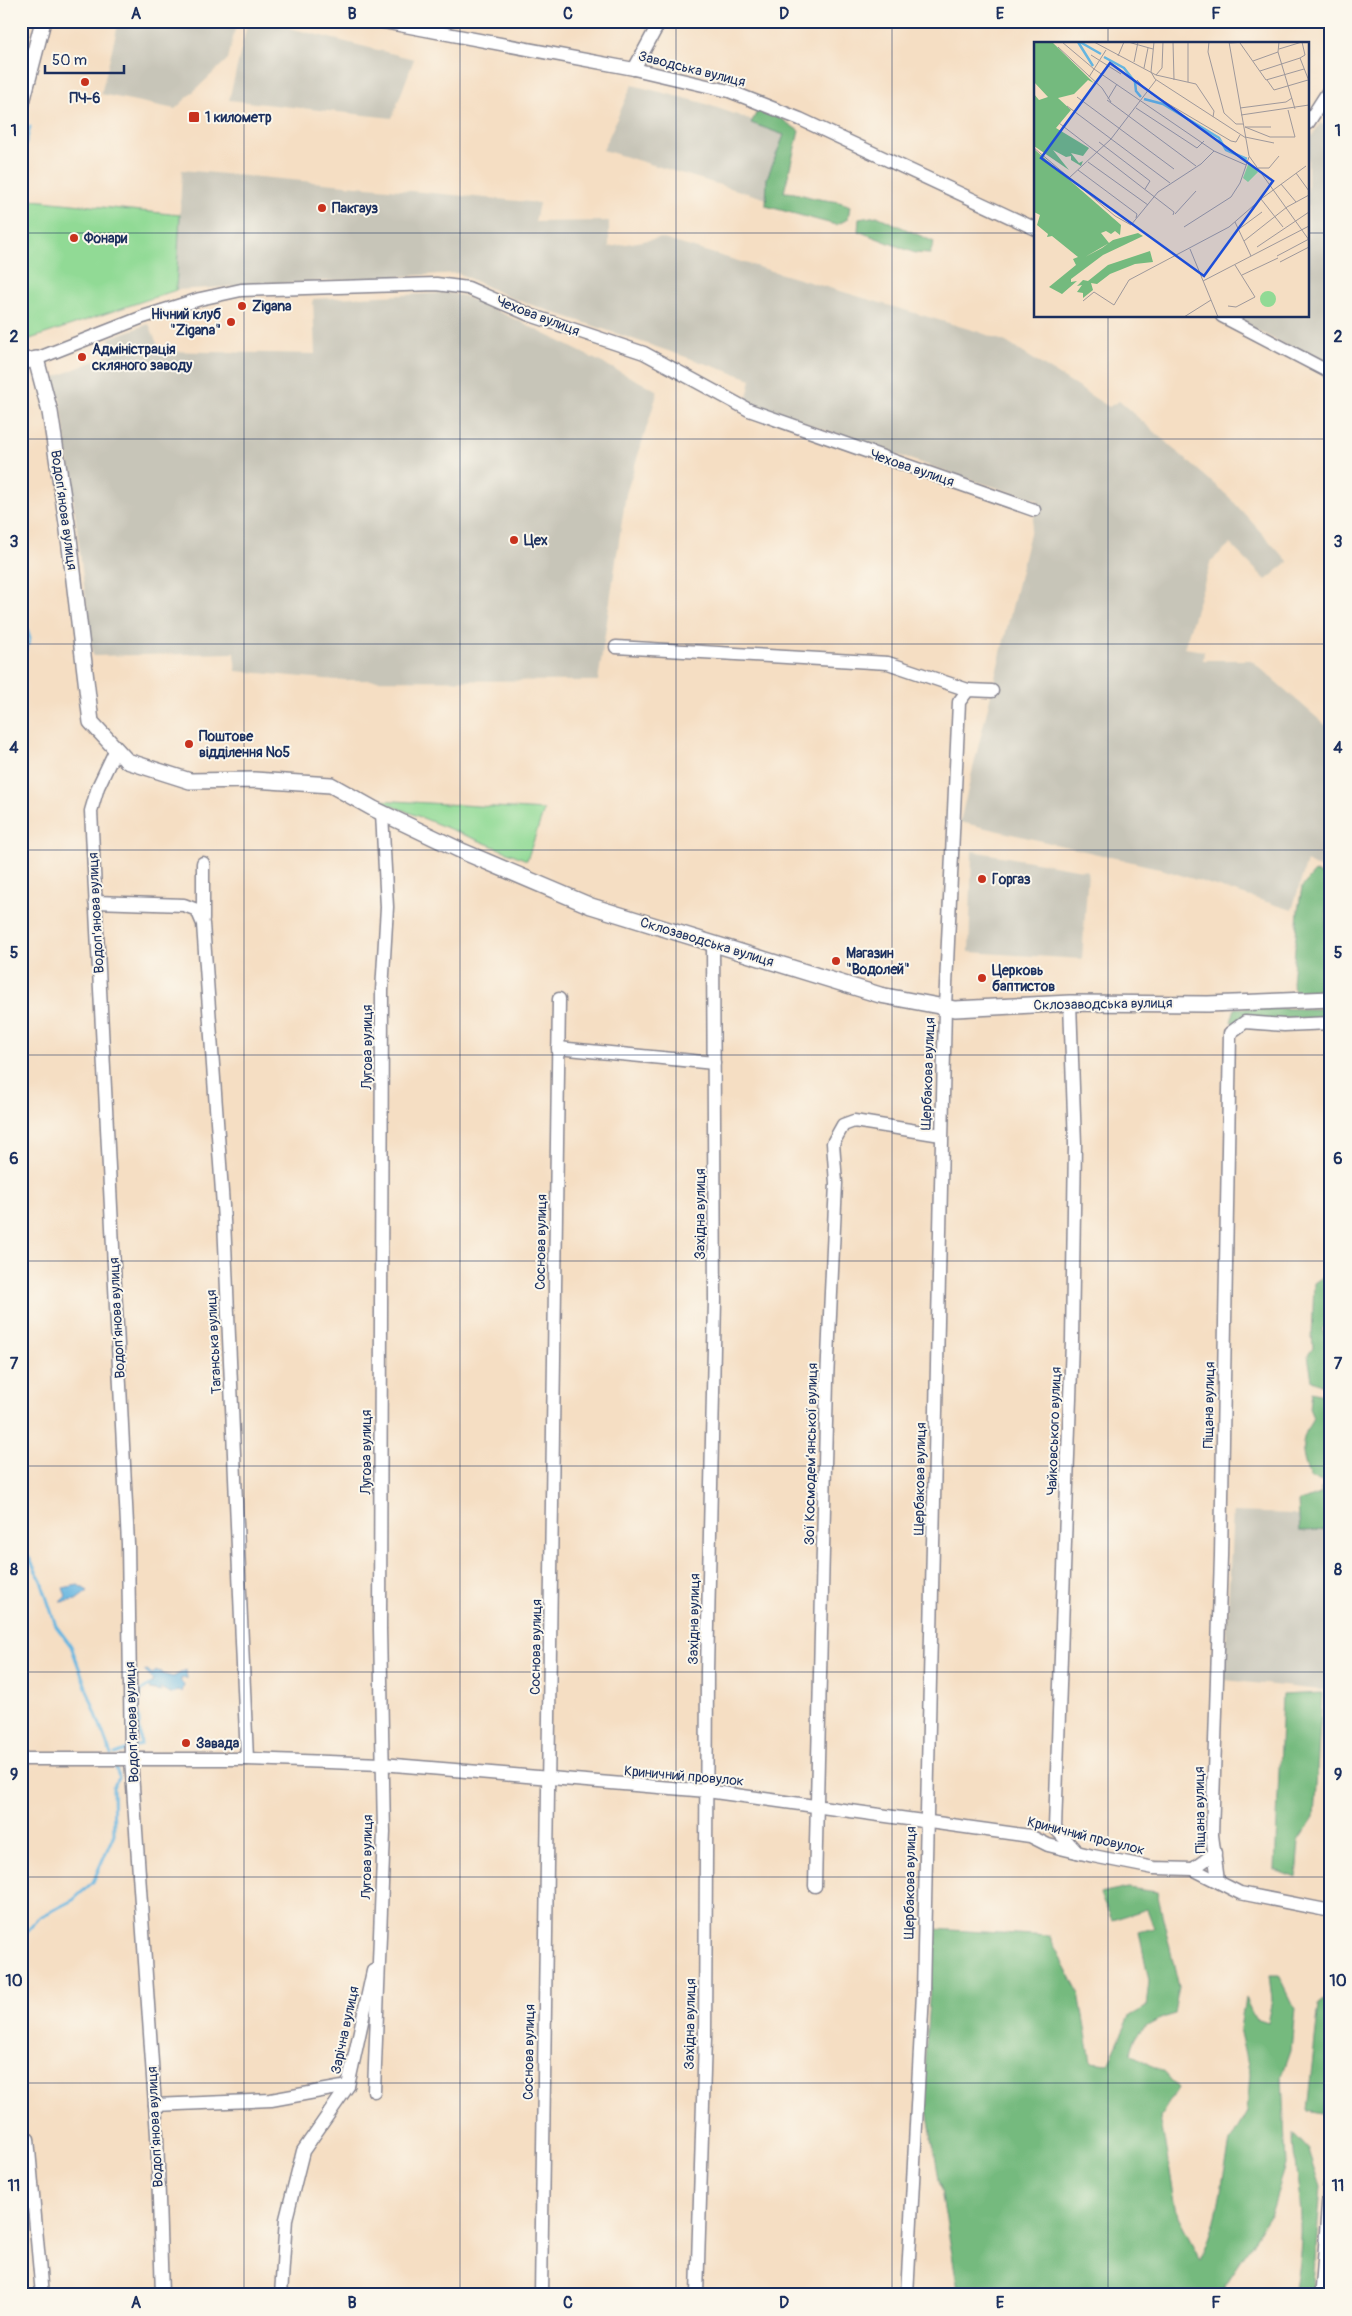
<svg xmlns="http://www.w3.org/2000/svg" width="1352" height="2316" font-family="Pangolin,sans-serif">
  <rect width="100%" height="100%" fill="#fbf7ec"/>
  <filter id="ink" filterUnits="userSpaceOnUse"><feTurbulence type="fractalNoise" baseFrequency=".02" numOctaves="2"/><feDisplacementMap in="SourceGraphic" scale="10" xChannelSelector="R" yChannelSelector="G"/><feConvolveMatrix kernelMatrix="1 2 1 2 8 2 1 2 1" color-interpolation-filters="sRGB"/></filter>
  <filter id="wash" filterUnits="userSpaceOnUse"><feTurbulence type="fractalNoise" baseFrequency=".0096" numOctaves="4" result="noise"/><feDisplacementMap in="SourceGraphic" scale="20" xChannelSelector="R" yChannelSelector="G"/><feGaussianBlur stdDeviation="1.12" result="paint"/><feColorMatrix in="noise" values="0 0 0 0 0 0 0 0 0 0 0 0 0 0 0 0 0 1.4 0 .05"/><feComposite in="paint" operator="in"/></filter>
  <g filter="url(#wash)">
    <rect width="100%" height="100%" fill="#f5dec3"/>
    <!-- industrial -->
    <g fill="#c7c5b8">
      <path d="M119,21H237L228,59L175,109L101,94Z"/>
      <path d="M248,21H261L414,59L392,118L229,100Z"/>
      <path d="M632,85L700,102L792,134L774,201L603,150Z"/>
      <path d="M1320,123L1331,130V368L1228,316H1308V143Z"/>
      <path d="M182,170L539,203L535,222L609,221V247L660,238L979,332L1006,342L1109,407L1119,401L1229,497L1288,562L1266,580L1230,544L1211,561L1184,648L1204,651L1203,660H1251L1331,730V875L1307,861L1292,910L1158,868L960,822L1038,500L965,478L746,403L751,379L511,298L458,273L176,290Z"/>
      <path d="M448,293L464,296L519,321L658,391L626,494L598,681L336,680L236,671L234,653L93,656L61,403L53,378L114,353L109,338L149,324L160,351L315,354L313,299Z"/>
      <path d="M972,851L1088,871L1082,959L969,952Z"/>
      <path d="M1233,1512L1292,1514L1331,1523V1691L1224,1680Z"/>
    </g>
    <!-- green -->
    <g fill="#91da95" stroke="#56847a">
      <path d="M23,199L180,215L176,290L21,342Z"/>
      <path d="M378,800L544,810L527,860Z"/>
    </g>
    <!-- forest -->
    <g fill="#74ba7e" stroke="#48746e">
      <path d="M758,110L780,118L799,131L784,192C797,192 807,197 819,199C831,201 840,201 850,206L848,219L836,225L766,206L767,178L784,135L751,123Z"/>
      <path d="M877,216L934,242L930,254L915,253L858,231L859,219Z"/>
      <path d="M1315,872L1324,876L1327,905L1324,976L1331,969V986L1329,984L1313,994L1297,996L1292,984L1298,911L1302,887Z"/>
      <path d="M1235,1008L1331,1009L1319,1023L1296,1021L1293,1017L1264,1022H1231Z"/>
      <path d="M1331,1241V1320L1322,1329L1331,1350V1530L1300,1531L1298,1502L1319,1494L1324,1482L1311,1479C1301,1456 1298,1440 1314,1418L1310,1408L1312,1392L1330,1397L1329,1388L1312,1380L1308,1355L1313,1348L1312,1335L1314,1283L1324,1276Z"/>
      <path d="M1322,1693L1314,1818L1299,1841L1296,1878L1275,1870L1282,1695Z"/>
      <path d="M1128,1888L1157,1892L1179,1987L1174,2014C1152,2023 1135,2027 1131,2054L1165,2073L1178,2088L1160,2117L1178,2217L1201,2261L1216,2217L1230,2142L1247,2112L1250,2074L1240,2028L1245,1998L1255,2019L1267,2023L1272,2000L1269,1975H1279L1295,2008L1291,2050L1282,2076L1286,2165L1270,2216L1224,2286L1225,2295H959L923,2086L934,1929L1049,1936L1079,1993L1091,2062L1108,2064L1130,2016L1146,2007L1149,1981L1139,1932L1154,1928L1147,1909L1112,1920L1100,1894Z"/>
      <path d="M1327,1998C1336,2032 1333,2081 1322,2114L1307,2111L1319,2004Z"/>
      <path d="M1293,2133L1309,2150L1321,2187L1312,2295H1294C1298,2271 1302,2246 1301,2222C1301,2192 1293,2163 1293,2133Z"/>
    </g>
    <!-- water -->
    <g fill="#65b5e0" stroke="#40729f">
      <path d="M78,1585L88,1591L76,1600L60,1602L66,1596L63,1588Z"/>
      <path d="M147,1670L152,1674L157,1671L162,1672V1674L173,1677L186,1670L187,1679L181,1678V1682L184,1685L182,1692L177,1691L173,1694L160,1688L161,1692L150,1690L149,1685L154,1681L144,1671Z"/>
    </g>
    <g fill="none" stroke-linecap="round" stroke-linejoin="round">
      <!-- stream -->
      <g stroke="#65b5e0" stroke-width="3">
        <path d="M21,162L30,127"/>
        <path d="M21,610L30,639L21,662"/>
        <path d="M21,1524L23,1546L41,1581L56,1626L71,1646L111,1755"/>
        <path d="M134,1747L141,1745L138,1709L141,1691L149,1685"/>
        <path d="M115,1754L128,1749"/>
        <path d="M21,1938L40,1917L73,1900L93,1882L114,1834L113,1787L119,1777L114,1763"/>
      </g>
    </g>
  </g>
  <g filter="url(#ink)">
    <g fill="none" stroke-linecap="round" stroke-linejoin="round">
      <defs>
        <g id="minor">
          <path d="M378,21L634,69L729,91L800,119L1036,229"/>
          <path d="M634,69L660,21"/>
          <path d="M1308,123L1331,87"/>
          <path d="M1222,316L1331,373"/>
          <path d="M36,359L143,317L200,299L241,290L436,284L468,288L530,315L644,353L749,410L1034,510"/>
          <path d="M616,647L888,663L968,690"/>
          <path d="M116,749L98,787L91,811L128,1544L131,1758L157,2135L162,2295"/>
          <path d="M95,902L184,905L197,910L203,924L224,1220L247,1759"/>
          <path d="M203,919V863"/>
          <path d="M1070,1003L1075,1144L1072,1341L1055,1828L1077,1852"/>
          <path d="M558,1048L714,1063"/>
          <path d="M21,1759H247L382,1764L707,1791L1030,1836L1048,1845L1093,1856L1154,1868L1193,1869L1240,1893L1331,1911"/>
          <path d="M1193,1869L1215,1853"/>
          <path d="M1218,1881L1212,1835L1221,1556L1230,1033L1245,1022L1284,1025L1331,1023"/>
          <path d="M815,1886L827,1380L836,1183L833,1143L843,1125L854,1121L941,1135"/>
          <path d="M374,2091L384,1832L380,1629L382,991L387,907L382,813"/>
          <path d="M155,2105L271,2100L348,2086"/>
          <path d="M28,2139L42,2295"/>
          <path d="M281,2295L286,2219L303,2151L348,2086L373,1971"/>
          <path d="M541,2295L559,999"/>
          <path d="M697,2295L705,2038L707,1672L715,1300L713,944"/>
          <path d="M907,2295L923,1993L945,1007L959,702L968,690L992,691"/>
        </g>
        <g id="tertiary">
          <path d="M21,106L43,21"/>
          <path d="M21,362L36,359L50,412L68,530L91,722L127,761L190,781L254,780L331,785L374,809L464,852L591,906L880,995L955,1009L1070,1003L1208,1004L1331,999"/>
          <path d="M1323,2295L1331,2185"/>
        </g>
      </defs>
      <!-- minor casing -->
      <use href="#minor" stroke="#888690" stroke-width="15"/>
      <!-- tertiary casing -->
      <use href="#tertiary" stroke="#888690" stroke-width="18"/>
      <!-- minor -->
      <use href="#minor" stroke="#fff" stroke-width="12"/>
      <!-- tertiary -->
      <use href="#tertiary" stroke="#fff" stroke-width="15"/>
    </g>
  </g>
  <!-- grid -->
  <path fill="none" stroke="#1b2f5e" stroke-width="1" stroke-opacity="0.55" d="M244,21V2295M460,21V2295M676,21V2295M892,21V2295M1108,21V44M21,233H1036M1308,233H1331M1108,316V2295M21,439H1331M21,644H1331M21,850H1331M21,1055H1331M21,1261H1331M21,1466H1331M21,1672H1331M21,1877H1331M21,2083H1331"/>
  <!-- markers -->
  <g fill="#c8321e" stroke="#fbf7ec" stroke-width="2">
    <circle cx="85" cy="82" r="5"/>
    <rect x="188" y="111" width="12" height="12" rx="2.5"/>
    <circle cx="322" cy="208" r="5"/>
    <circle cx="74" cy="238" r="5"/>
    <circle cx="242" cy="306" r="5"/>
    <circle cx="231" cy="322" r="5"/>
    <circle cx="82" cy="357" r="5"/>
    <circle cx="514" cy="540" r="5"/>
    <circle cx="189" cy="744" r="5"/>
    <circle cx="982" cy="879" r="5"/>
    <circle cx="836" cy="961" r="5"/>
    <circle cx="982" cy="978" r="5"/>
    <circle cx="186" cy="1743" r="5"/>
  </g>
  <g text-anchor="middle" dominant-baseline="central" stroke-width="4" stroke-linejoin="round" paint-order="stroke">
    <!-- street labels -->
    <g font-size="14" fill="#1b2f5e" stroke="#fbf7ec">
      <text transform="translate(692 69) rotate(14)">Заводська вулиця</text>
      <text transform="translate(538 316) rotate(21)">Чехова вулиця</text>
      <text transform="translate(912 468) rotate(19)">Чехова вулиця</text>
      <text transform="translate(64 510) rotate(82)">Водоп’янова вулиця</text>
      <text transform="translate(96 913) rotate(-93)">Водоп’янова вулиця</text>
      <text transform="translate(707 942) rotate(17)">Склозаводська вулиця</text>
      <text transform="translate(1103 1004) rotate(-1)">Склозаводська вулиця</text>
      <text transform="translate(367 1047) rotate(-90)">Лугова вулиця</text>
      <text transform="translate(928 1074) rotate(-88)">Щербакова вулиця</text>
      <text transform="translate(700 1214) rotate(-90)">Західна вулиця</text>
      <text transform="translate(541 1242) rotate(-89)">Соснова вулиця</text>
      <text transform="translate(117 1318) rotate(-93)">Водоп’янова вулиця</text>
      <text transform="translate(214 1342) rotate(-93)">Таганська вулиця</text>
      <text transform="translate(1209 1405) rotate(-89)">Піщана вулиця</text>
      <text transform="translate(1054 1431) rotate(-88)">Чайковського вулиця</text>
      <text transform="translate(366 1452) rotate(-90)">Лугова вулиця</text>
      <text transform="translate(811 1454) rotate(-89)">Зої Космодем’янської вулиця</text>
      <text transform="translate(920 1479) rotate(-89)">Щербакова вулиця</text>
      <text transform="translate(694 1619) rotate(-89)">Західна вулиця</text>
      <text transform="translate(536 1647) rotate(-89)">Соснова вулиця</text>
      <text transform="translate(132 1722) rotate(-92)">Водоп’янова вулиця</text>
      <text transform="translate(684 1776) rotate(5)">Криничний провулок</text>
      <text transform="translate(1200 1810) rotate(-91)">Піщана вулиця</text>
      <text transform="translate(1086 1836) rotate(14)">Криничний провулок</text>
      <text transform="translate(367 1857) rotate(-89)">Лугова вулиця</text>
      <text transform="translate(910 1883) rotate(-89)">Щербакова вулиця</text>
      <text transform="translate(690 2024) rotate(-89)">Західна вулиця</text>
      <text transform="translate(345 2030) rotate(-78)">Зарічна вулиця</text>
      <text transform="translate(529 2052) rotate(-89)">Соснова вулиця</text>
      <text transform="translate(155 2127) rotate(-93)">Водоп’янова вулиця</text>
    </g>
    <!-- poi labels -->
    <g font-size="14" font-weight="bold" fill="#1b2f5e" stroke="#fbf7ec" text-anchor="start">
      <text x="85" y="98" text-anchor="middle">ПЧ-6</text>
      <text x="205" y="117">1 километр</text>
      <text x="332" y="208">Пакгауз</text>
      <text x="84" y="238">Фонари</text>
      <text x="252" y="306">Zigana</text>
      <text x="221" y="314" text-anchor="end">Нічний клуб<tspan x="221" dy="16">"Zigana"</tspan></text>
      <text x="92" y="349">Адміністрація<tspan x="92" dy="16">скляного заводу</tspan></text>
      <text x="524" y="540">Цех</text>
      <text x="199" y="736">Поштове<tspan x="199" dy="16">відділення №5</tspan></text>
      <text x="992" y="879">Горгаз</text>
      <text x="846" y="953">Магазин<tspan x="846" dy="16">"Водолей"</tspan></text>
      <text x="992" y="970">Церковь<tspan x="992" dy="16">баптистов</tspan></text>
      <text x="196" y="1743">Завада</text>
    </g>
  </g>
  <!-- overview -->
  <g transform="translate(1034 42)">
    <rect width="275" height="275" fill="#f5dec3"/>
    <path d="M215,120L224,130L214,140L209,136ZM226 257a8 8 0 1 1 16 0a8 8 0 1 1-16 0Z" fill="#91da95"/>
    <path d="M0,0H18L60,41L54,38L40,52L24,56L37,68L22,86L55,106L49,114L37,111L45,121L49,119L47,124L37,118V114L32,115L19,108L35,128L0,104V52L5,58L14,55L0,40ZM0,107L87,183L86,193L81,189L77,192L72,189L67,191L75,201L51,215L68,206L79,198L104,191L109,194L69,213L37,237V240L43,239L28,252L15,245L42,223L39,217L44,215L18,194L13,195L14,192L3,183L6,173L0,170ZM116,209L119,220L101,222L76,232L63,242L57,241L59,248L49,256V251L43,250L48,243L43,244L49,238L54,239L74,223Z" fill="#74ba7e"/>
    <path fill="none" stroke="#65b5e0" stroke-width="2.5" d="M44,0L59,24M46,0L67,12M70,15L90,26L101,40L102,49L107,55M110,57L129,62L185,96L192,108L213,117"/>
    <path fill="none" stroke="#9e989b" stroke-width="1" d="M28,0L60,27L180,109L212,123M60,0L122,33L162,42L180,69L179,75M94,0L119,7M139,0L140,38M175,0L174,10L190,71L202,82H209M195,0L215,114L275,198M245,0L244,10L261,67M195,1L212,0M206,1L232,38L270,27M24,5L68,46L77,60M245,7L268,0L271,13L266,16L275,39M57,13L87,32M84,14L90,0M219,19L244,10M100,20L104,0M110,26L114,6M226,29L266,16M117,30L121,37L212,96M117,30L120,0M122,33L128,26L129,0M55,35L72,8M103,38L116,51L197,99L202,100L206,93M233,38L240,48L274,38M154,40V0M43,55L140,127M74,57L83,42M73,58L162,124M33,64L136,141M102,66L163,106L170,99M206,66L252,60L258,56M207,73L275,63M25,81L140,170L139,173M211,85L236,95H261L254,68M211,85H237M211,95L240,101M65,100L116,139L111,147M0,106L81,174L97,183L124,150L167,122L180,109M54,120L114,163M224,126H235L245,114M44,128L103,172L102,176M262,131L275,149M35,136L77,97L122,38M247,142L262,160M227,157L249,185M141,172L162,149M201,180L217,214M150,185L197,155L206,141L215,115M205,187L228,170M210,199L253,165L275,153M223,205L275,170M156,207L184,275M243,214L275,197M246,220L275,205M208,233L244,216M169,239L275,184M49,259L60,250L80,263L95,238L195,185L227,157L272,124M194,264L202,265L221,255L201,223M150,275L177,258"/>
    <path fill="#1d4ed8" fill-opacity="0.15" stroke="#1d4ed8" stroke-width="2.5" d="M76,21L239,139L170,234L7,116Z"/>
    <rect width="275" height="275" fill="none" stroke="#1b2f5e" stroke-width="2.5"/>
  </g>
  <!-- margin -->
  <rect width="1352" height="2316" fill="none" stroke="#fbf7ec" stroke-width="55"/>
  <!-- scale -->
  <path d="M45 65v8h79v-8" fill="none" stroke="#1b2f5e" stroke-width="2.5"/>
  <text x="52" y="65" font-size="15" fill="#1b2f5e" stroke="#fbf7ec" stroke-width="4" paint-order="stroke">50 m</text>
  <rect x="28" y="28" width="1296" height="2260" fill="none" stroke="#1b2f5e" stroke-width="2"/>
  <g font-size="16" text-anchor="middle" font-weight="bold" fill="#1b2f5e">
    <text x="136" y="19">A</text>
    <text x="352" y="19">B</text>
    <text x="568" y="19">C</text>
    <text x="784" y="19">D</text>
    <text x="1000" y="19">E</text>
    <text x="1216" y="19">F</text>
    <text x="14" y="136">1</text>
    <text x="1338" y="136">1</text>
    <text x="14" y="342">2</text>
    <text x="1338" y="342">2</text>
    <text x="14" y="547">3</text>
    <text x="1338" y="547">3</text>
    <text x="14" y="753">4</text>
    <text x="1338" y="753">4</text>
    <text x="14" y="958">5</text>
    <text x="1338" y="958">5</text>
    <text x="14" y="1164">6</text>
    <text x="1338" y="1164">6</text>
    <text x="14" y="1369">7</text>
    <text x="1338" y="1369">7</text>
    <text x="14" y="1575">8</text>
    <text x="1338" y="1575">8</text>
    <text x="14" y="1780">9</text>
    <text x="1338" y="1780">9</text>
    <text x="14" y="1986">10</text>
    <text x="1338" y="1986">10</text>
    <text x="14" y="2191">11</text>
    <text x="1338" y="2191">11</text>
    <text x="136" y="2308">A</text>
    <text x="352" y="2308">B</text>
    <text x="568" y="2308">C</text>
    <text x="784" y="2308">D</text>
    <text x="1000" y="2308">E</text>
    <text x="1216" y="2308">F</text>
  </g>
</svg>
